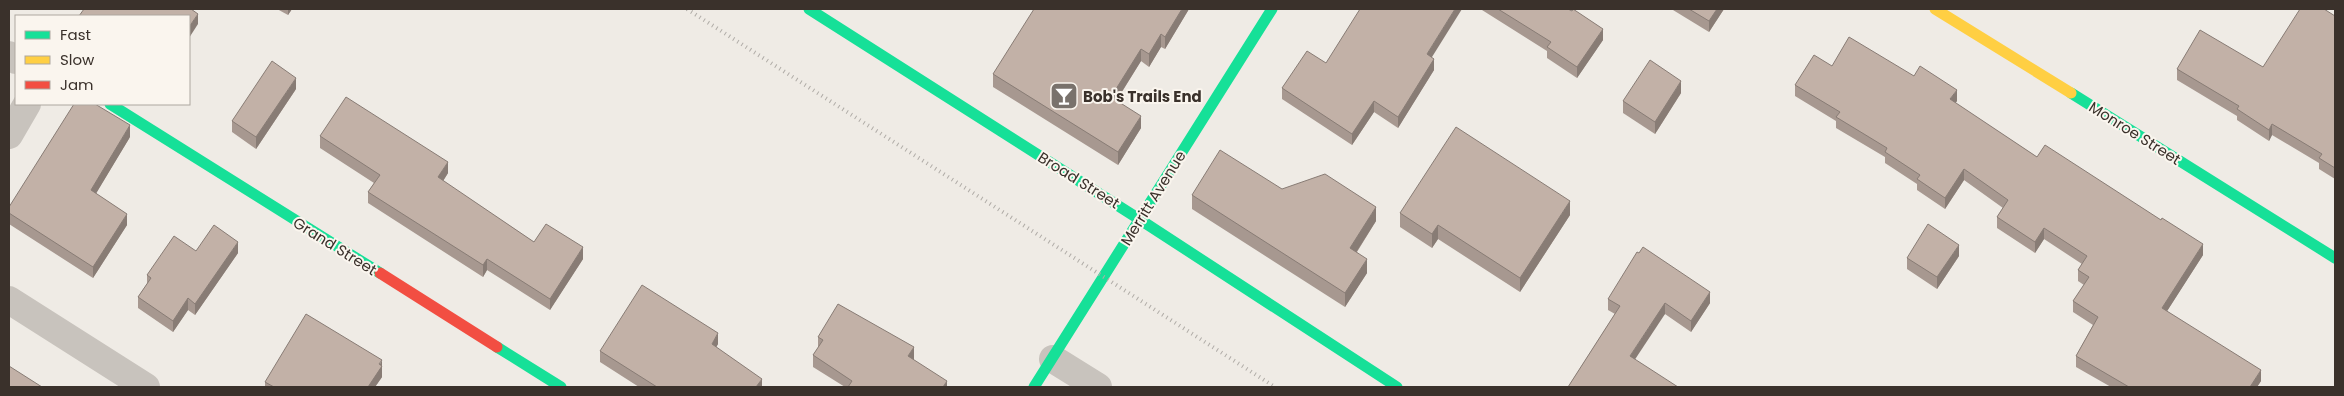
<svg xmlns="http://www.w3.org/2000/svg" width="2344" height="396" font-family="Poppins,sans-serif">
  <rect width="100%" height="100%" fill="#efebe5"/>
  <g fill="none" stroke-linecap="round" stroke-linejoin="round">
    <!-- street -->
    <g stroke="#c8c3bd" stroke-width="28">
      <path d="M9,55L16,60"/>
      <path d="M9,135L27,104"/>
      <path d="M9,300L146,387"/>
      <path d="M1053,359L1098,387"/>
    </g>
    <!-- fast -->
    <g stroke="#16e098" stroke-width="11">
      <path d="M809,9L1139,219L1397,387"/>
      <path d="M2071,93L2335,258"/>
      <path d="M110,104L380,273"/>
      <path d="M497,347L561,387"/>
      <path d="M1034,387L1272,9"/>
    </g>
    <!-- slow -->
    <path stroke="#ffcf43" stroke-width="11" d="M1935,9L2071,93"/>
    <!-- jam -->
    <path stroke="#f24e42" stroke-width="11" d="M380,273L497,347"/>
    <!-- rail -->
    <path stroke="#b0aca7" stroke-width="4" stroke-dasharray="1 4" stroke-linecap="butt" d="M687,9L1275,387"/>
  </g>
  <!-- wall -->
  <g fill="#a79890">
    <path d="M277,9H292L288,15Z"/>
    <path d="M1189,9L1165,49L1161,47L1149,67L1141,61L1117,100L1141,128L1118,165L993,87V74Z"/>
    <path d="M1482,9H1568L1603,40L1577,78L1547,58V51L1482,10Z"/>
    <path d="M1673,9H1724L1709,32L1673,10Z"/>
    <path d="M2335,16V179L2319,169V163L2272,135L2269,141L2237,120V116L2177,80V69L2263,67Z"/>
    <path d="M1432,58L1434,70L1398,128L1374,112L1352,145L1282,99V88L1326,63Z"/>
    <path d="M1832,66L1914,76L1957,101L1955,103L2037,157L2203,255L2167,311L2261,381L2257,387H2111L2076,367V356L2093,325L2073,312V301L2084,285L2078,281V270L2082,264L2044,239L2035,253L1997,228V217L2003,208L1964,180L1945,209L1917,190V184L1885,163V157L1836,128V121L1795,96V85Z"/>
    <path d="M296,89L256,149L232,132V121Z"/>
    <path d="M1681,93L1655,134L1623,113V101Z"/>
    <path d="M320,136L448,173L443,181L534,242L583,259L550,310L487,270L483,277L368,203V192L374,183L320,148Z"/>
    <path d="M130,137L96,193L127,225L93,278L9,224V207Z"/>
    <path d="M1282,189L1376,221L1357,252L1367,273L1345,307L1192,209V195Z"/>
    <path d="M1400,213L1570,215L1520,292L1438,239L1432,248L1400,227Z"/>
    <path d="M196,251L238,253L195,315L188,310L173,332L138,308V297L147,284V275Z"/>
    <path d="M1959,256L1937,289L1907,269V258Z"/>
    <path d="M1608,299L1710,303L1691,332L1665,314L1568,387L1615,314L1608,310Z"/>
    <path d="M818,337L914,359H913L947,387H845L813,367V355L818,348Z"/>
    <path d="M718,344L716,347L762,387H639L600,362V351Z"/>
    <path d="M382,366V377L375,387H265V382Z"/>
  </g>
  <!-- shaded-wall -->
  <g fill="#887c75">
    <path d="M288,9H292L288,15Z"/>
    <path d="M1182,9H1189L1165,49V37Z"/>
    <path d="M1455,9H1462L1427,65V54Z"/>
    <path d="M1717,9H1724L1709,32V21Z"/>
    <path d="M198,14V24L189,38V27Z"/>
    <path d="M1603,29V40L1577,78V67Z"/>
    <path d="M1161,34V47L1149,67V54Z"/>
    <path d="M1141,49V61L1111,109V97Z"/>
    <path d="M1434,59V70L1398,128V117Z"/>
    <path d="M296,78V89L256,149V137Z"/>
    <path d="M1681,81V93L1655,134V122Z"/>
    <path d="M1957,90V101L1950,110V99Z"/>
    <path d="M1374,101V112L1352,145V134Z"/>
    <path d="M1141,116V128L1118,165V152Z"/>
    <path d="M2272,124V135L2269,141V130Z"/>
    <path d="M130,125V137L91,202V190Z"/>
    <path d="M448,162V173L438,189V177Z"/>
    <path d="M1964,169V180L1945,209V198Z"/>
    <path d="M1570,201V215L1520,292V278Z"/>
    <path d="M1376,207V221L1350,262V248Z"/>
    <path d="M127,214V225L93,278V267Z"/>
    <path d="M1438,225V239L1432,248V234Z"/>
    <path d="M2044,228V239L2035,253V242Z"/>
    <path d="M238,242V253L195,315V304Z"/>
    <path d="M2203,244V255L2162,319V308Z"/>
    <path d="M1959,245V256L1937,289V277Z"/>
    <path d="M583,247V259L550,310V299Z"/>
    <path d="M487,259V270L483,277V265Z"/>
    <path d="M1367,259V273L1345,307V293Z"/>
    <path d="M1710,292V303L1691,332V321Z"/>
    <path d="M188,298V310L173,332V321Z"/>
    <path d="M1665,303V314L1630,367V356Z"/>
    <path d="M718,333V344L712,355V344Z"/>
    <path d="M914,347V359L908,367V356Z"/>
    <path d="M382,360V377L375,387H368Z"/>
    <path d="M2261,370V381L2257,387H2250Z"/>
    <path d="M762,379V387H756Z"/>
    <path d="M947,381V387H943Z"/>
  </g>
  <!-- building -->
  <g fill="#c2b1a7" stroke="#887c75">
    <path d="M84,9H191L198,14L189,27V16H79Z"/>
    <path d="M1034,9H1182L1165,37L1161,34L1149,54L1141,49L1111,97L1141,116L1118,152L993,74Z"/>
    <path d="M1360,9H1455L1427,54L1434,59L1398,117L1374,101L1352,134L1282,88L1307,51L1326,63Z"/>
    <path d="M1498,9H1568L1572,11L1573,9L1603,29L1577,67L1547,47L1551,42Z"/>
    <path d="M1689,9H1717L1709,21Z"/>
    <path d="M2300,9H2324L2335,16V168L2319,158L2322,154L2272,124L2269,130L2237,109L2239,106L2177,69L2200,30L2263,67Z"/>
    <path d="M1849,37L1914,76L1920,66L1957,90L1950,99L2037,157L2045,145L2161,220L2162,218L2203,244L2162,308L2261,370L2250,387H2129L2076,356L2098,317L2073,301L2089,277L2078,270L2087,256L2044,228L2035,242L1997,217L2008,200L1964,169L1945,198L1917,179L1920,175L1885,152L1887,148L1836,117L1840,112L1795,85L1814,55L1832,66Z"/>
    <path d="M1650,60L1681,81L1655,122L1623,101Z"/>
    <path d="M272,61L296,78L256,137L232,121Z"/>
    <path d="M346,97L448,162L438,177L534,242L546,224L583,247L550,299L487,259L483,265L368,192L380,175L320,136Z"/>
    <path d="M74,104H95L130,125L91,190L127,214L93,267L9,213V207Z"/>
    <path d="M1456,127L1570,201L1520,278L1438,225L1432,234L1400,213Z"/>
    <path d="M1220,150L1282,189L1325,174L1376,207L1350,248L1367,259L1345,293L1192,195Z"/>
    <path d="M1928,224L1959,245L1937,277L1907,258Z"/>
    <path d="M214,225L238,242L195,304L188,298L173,321L138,297L151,278L147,275L174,236L196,251Z"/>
    <path d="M1643,247L1710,292L1691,321L1665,303L1630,356L1678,387H1568L1620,306L1608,299L1637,252L1639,253Z"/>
    <path d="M642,285L718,333L712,344L762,379L756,387H657L600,351Z"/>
    <path d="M838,304L914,347L908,356L947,381L943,387H848L852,381L813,355L823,340L818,337Z"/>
    <path d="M306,314L382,360L379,364L382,366L368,387H274L265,382Z"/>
    <path d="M9,366L42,387H9Z"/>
  </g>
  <!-- icons -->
  <defs>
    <symbol id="bar-square" viewBox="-11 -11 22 22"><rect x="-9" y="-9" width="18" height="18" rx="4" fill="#79726c" stroke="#faf5ee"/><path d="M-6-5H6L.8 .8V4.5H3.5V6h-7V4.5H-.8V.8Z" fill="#fff"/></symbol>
  </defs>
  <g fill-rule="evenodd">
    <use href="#bar-square" x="1048" y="80" width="32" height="32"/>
  </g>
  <g text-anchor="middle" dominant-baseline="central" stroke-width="4" stroke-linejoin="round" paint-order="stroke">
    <!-- poi labels -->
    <g font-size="15" font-weight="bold" fill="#3a312b" stroke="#faf5ee" text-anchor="start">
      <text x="1083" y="96">Bob's Trails End</text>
    </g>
    <!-- street labels -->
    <g font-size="15" fill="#3a312b" stroke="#faf5ee">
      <text transform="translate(2135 133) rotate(32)">Monroe Street</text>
      <text transform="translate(1079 180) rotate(32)">Broad Street</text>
      <text transform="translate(1153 198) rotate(-58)">Merritt Avenue</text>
      <text transform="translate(335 246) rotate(32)">Grand Street</text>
    </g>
  </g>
  <!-- border -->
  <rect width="2344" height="396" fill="none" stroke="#3a312b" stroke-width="20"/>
  <!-- legend -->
  <rect x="15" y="15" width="175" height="90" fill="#faf5ee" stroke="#ada7a0"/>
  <rect x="25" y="31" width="25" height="8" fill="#16e098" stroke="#ada7a0"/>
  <text x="60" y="40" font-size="15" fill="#3a312b">Fast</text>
  <rect x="25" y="56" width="25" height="8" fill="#ffcf43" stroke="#ada7a0"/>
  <text x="60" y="65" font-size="15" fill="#3a312b">Slow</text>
  <rect x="25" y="81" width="25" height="8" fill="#f24e42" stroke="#ada7a0"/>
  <text x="60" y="90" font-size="15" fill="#3a312b">Jam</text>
</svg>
